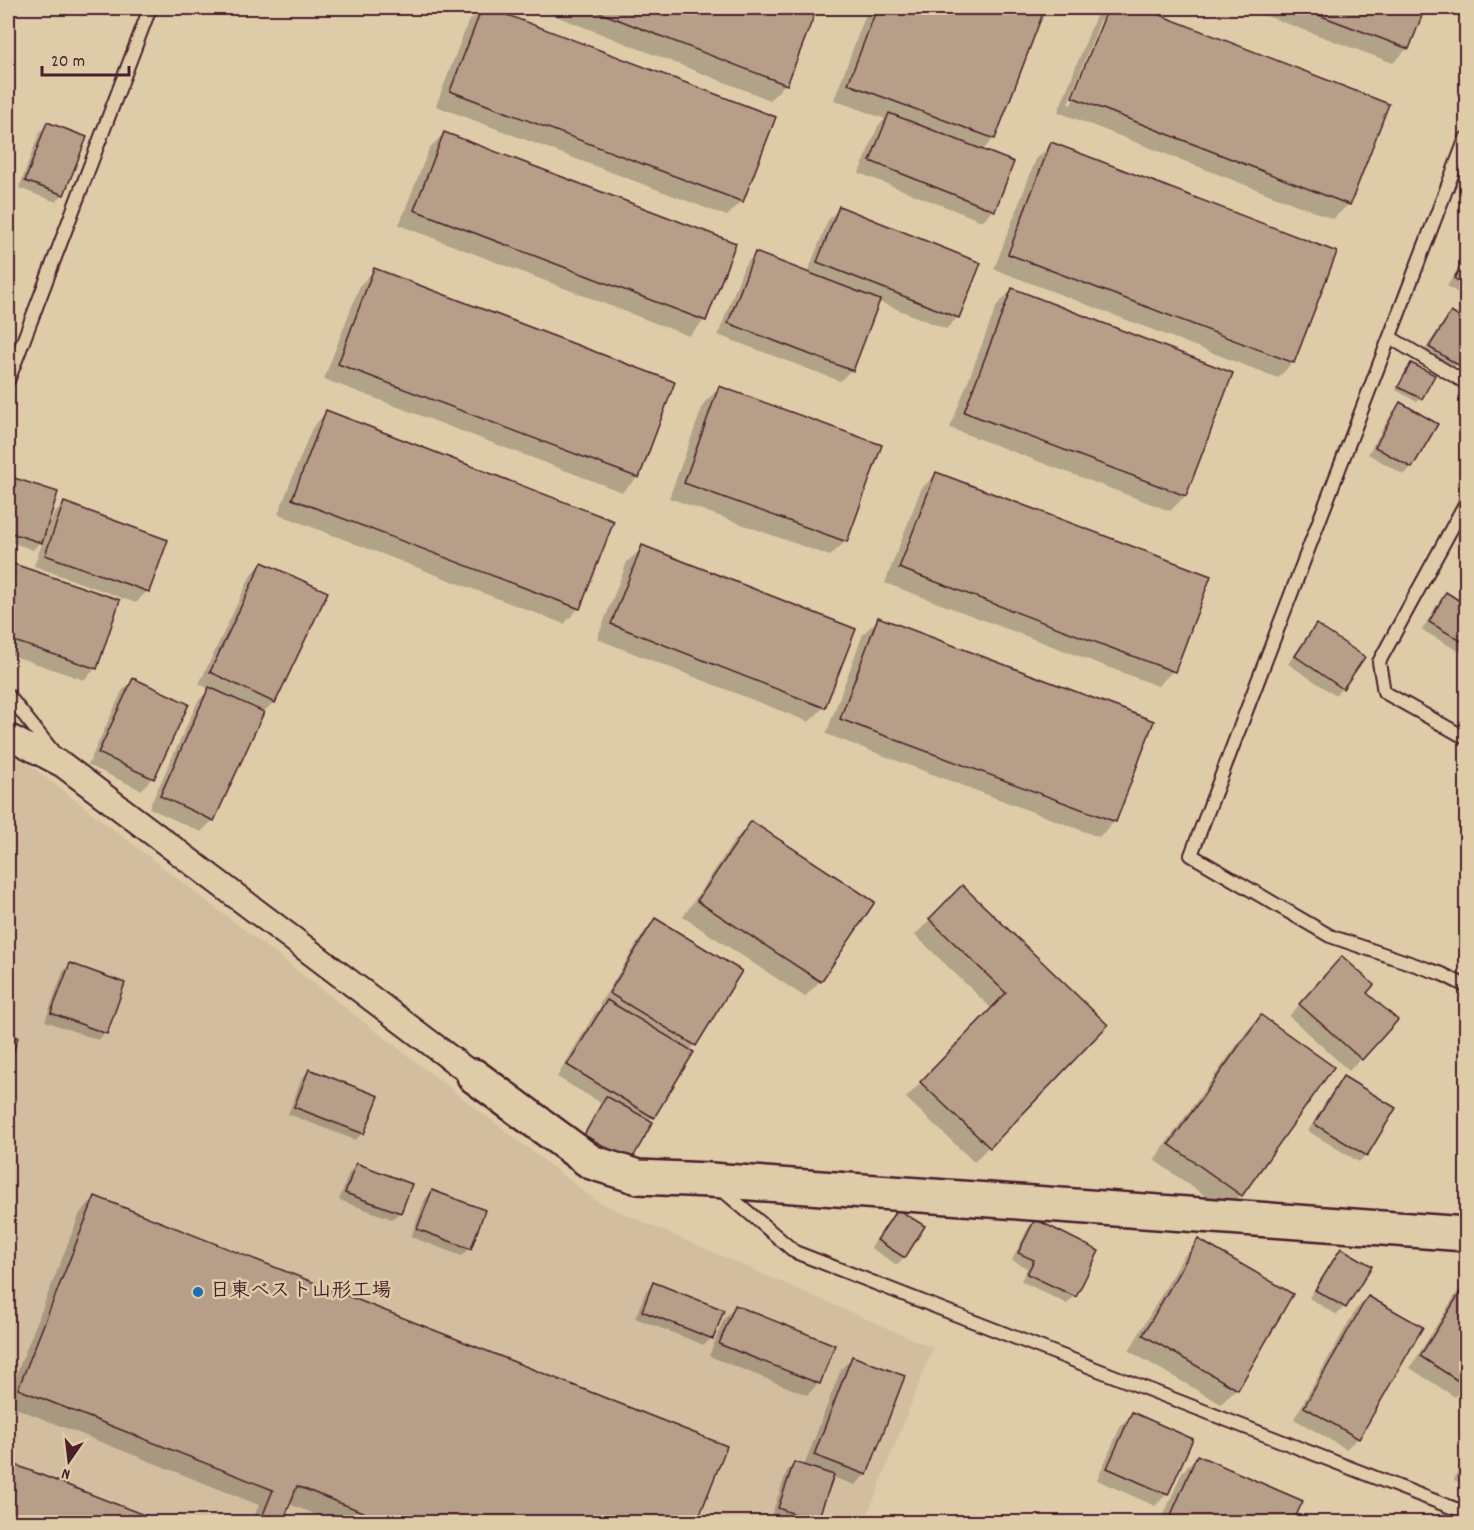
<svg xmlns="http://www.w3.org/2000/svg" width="1474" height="1530" font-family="Dekko,'Klee One',sans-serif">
  <rect width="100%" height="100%" fill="#decca9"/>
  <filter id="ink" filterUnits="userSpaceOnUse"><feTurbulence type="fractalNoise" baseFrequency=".0167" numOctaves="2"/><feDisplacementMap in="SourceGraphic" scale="12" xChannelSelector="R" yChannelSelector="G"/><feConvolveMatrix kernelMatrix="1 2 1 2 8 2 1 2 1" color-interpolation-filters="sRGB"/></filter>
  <g filter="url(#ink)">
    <!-- built -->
    <path fill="#d2be9f" d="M8,749H9L598,1202L933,1348L865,1522H8Z"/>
    <!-- shadow -->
    <g fill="#0003" fill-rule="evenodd">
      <path d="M483,8L774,118L742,201L727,216L436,106L468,22Z"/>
      <path d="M535,8H816L785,84L770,100Z"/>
      <path d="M868,8H1043L994,138L982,151L994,210L982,221L859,173L878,126L885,119L834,100Z"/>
      <path d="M1103,8H1138L1387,104L1349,204L1333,219L1058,112L1097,13ZM1103,14H1107L1071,105L1068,103Z"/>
      <path d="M1245,8H1423L1408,48L1393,63Z"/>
      <path d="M48,124L63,194L56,202L19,188L40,131Z"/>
      <path d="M444,133L705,320L689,336L399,225L429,149Z"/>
      <path d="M1052,144L1293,362L1278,378L994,269L1036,159Z"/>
      <path d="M840,208L958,317L946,329L877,301L851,370L840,381L718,335L744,266L755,254L807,274L828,220Z"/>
      <path d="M1466,256V298L1447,286Z"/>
      <path d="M375,270L638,477L622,492L324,379L360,285Z"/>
      <path d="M1012,290L1185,496L1170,511L950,428L997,305Z"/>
      <path d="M1451,314L1466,323V348L1457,364L1450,371L1422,354L1444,321Z"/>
      <path d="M1411,365L1432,376L1417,402L1396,390Z"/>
      <path d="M1466,365V379L1461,375Z"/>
      <path d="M719,388L846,541L830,556L669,498L704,403Z"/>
      <path d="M1401,404L1411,468L1404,475L1368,454L1393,411Z"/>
      <path d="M327,412L579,608L564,624L278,514L312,428Z"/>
      <path d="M936,474L1173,671L1158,686L885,583L921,489Z"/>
      <path d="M8,478L56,493L45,528L48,529L53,515L64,504L166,540L147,591L136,603L34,566L44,538L33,550L8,541Z"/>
      <path d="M643,547L824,707L809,722L597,639L627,562Z"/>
      <path d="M262,563L274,702L262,713L213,820L201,832L149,808L198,701L210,689L199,684L251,575Z"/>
      <path d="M8,564L118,601L96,668L84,680L8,654Z"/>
      <path d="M1446,594L1466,606V646L1460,652L1422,630L1439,602Z"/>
      <path d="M879,619L1152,722L1114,822L1099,837L826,734L863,634Z"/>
      <path d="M1316,626L1342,688L1335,695L1288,664L1309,633Z"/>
      <path d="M134,680L152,778L141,790L88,765L122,691Z"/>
      <path d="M751,823L820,981L805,997L683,917L736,838Z"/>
      <path d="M962,887L1106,1025L974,1162L906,1098L992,1009L915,935Z"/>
      <path d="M655,920L740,971L694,1045L689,1051L653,1117L648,1122L629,1160L578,1143L601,1103L557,1077L595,1013L602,1007L599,1005L644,932Z"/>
      <path d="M70,964L105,1033L98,1040L45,1021L63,972Z"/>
      <path d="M1331,970L1364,993L1395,1020L1349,1071L1289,1016Z"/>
      <path d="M1261,1017L1241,1195L1225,1210L1154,1160L1246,1032Z"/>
      <path d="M309,1071L363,1133L355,1140L288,1114L302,1078Z"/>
      <path d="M1344,1078L1366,1155L1359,1162L1308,1131L1336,1085Z"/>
      <path d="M356,1165L400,1212L392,1219L339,1200L349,1173Z"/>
      <path d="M432,1192L484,1211L469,1249L462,1256L411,1237L425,1199Z"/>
      <path d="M95,1197L725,1447L696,1522H335L289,1504L281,1522H252L259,1505L8,1405V1395L80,1213Z"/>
      <path d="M897,1211L904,1257L897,1265L871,1248L890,1218Z"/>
      <path d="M1035,1221L1075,1296L1067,1304L1021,1281L1027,1268L1012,1260L1028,1228Z"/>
      <path d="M1199,1241L1236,1389L1221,1404L1129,1351L1183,1257Z"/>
      <path d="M1341,1250L1369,1266L1344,1307L1337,1315L1309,1298L1334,1257Z"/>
      <path d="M1466,1278V1385L1455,1397L1410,1368Z"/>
      <path d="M653,1284L712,1338L704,1345L635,1318L646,1291Z"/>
      <path d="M1368,1297L1358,1438L1346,1449L1294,1419L1356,1309Z"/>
      <path d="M735,1307L819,1383L807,1395L709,1356L724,1319Z"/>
      <path d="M852,1358L866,1474L855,1485L832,1477L814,1522H791L771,1516L787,1471L795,1463L804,1466L841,1369Z"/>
      <path d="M1132,1414L1167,1494L1155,1506L1097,1480L1121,1425Z"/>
      <path d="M1466,1448V1485L1454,1480Z"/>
      <path d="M1198,1457L1301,1502L1292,1522H1161L1182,1472Z"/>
      <path d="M8,1463L158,1522H8Z"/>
    </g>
    <!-- building -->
    <g fill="#b79e88" stroke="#4a1f2b" stroke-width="1.5">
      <path d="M482,8H489L776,117L743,202L450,91Z"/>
      <path d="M588,8H817L787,85Z"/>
      <path d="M877,8H1045L995,139L848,84Z"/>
      <path d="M1108,8H1142L1389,104L1350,205L1072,97Z"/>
      <path d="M1300,8H1425L1409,49Z"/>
      <path d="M889,113L1014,162L995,211L870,161Z"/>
      <path d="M47,122L87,137L64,195L25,181Z"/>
      <path d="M444,132L736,243L706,321L414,210Z"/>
      <path d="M1051,142L1337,252L1294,363L1008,254Z"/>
      <path d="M839,206L981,263L959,318L817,262Z"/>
      <path d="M755,252L880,300L853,371L728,323Z"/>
      <path d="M1466,258V286L1454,278Z"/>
      <path d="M374,268L675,382L639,478L338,364Z"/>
      <path d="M1012,288L1233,373L1186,496L964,412Z"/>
      <path d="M1451,312L1466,321V351L1458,365L1429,347Z"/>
      <path d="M1411,363L1435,375L1422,399L1398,387Z"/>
      <path d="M719,386L882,445L847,542L684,483Z"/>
      <path d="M1400,402L1438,424L1412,468L1375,447Z"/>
      <path d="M326,410L614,521L580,609L292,499Z"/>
      <path d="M936,472L1211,576L1175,672L899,568Z"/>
      <path d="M8,476L58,492L42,543L8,532Z"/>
      <path d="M64,502L168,540L149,592L45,555Z"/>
      <path d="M642,545L856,629L825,708L611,624Z"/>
      <path d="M8,562L120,600L97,669L8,639Z"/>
      <path d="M262,562L328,592L275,703L210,672Z"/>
      <path d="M1446,592L1466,605V644L1429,622Z"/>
      <path d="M878,617L1154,721L1116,822L840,719Z"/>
      <path d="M1316,624L1365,657L1343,689L1295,656Z"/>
      <path d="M133,678L189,704L154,779L98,753Z"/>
      <path d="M209,687L264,712L214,821L160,796Z"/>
      <path d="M751,821L875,902L821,982L697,901Z"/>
      <path d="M962,885L1108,1025L990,1148L920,1082L1006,993L929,919Z"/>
      <path d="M655,918L742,971L696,1046L609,993Z"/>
      <path d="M1342,956L1374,985L1367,993L1398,1020L1362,1060L1299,1004Z"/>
      <path d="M70,963L125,983L107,1034L51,1013Z"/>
      <path d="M607,1000L694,1052L654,1118L567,1065Z"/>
      <path d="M1261,1015L1334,1067L1242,1196L1169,1144Z"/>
      <path d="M8,1034L18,1037L8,1069Z"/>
      <path d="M309,1069L379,1096L364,1134L294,1107Z"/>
      <path d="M1343,1076L1396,1108L1367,1156L1314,1124Z"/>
      <path d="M606,1096L653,1122L631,1161L584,1135Z"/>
      <path d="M356,1163L412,1184L401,1213L345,1193Z"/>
      <path d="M432,1190L485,1210L471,1249L417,1229Z"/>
      <path d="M95,1196L727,1446L697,1522H388L297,1486L283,1522H260L273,1490L18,1389Z"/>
      <path d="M897,1209L925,1226L905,1258L877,1240Z"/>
      <path d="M1035,1219L1099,1251L1076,1297L1027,1274L1034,1260L1018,1253Z"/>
      <path d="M1198,1239L1293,1294L1238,1390L1143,1335Z"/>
      <path d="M1341,1248L1372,1266L1346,1308L1315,1290Z"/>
      <path d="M653,1282L724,1310L713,1339L642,1311Z"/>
      <path d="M1466,1283V1386L1420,1356Z"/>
      <path d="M1368,1296L1423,1327L1359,1439L1304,1407Z"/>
      <path d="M735,1305L835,1345L820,1384L719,1344Z"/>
      <path d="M852,1356L905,1376L867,1475L814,1455Z"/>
      <path d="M1132,1412L1193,1439L1168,1495L1107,1468Z"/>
      <path d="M1197,1455L1303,1501L1293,1522H1168Z"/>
      <path d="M8,1462L162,1522H8Z"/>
      <path d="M794,1462L834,1475L817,1522L778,1508Z"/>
    </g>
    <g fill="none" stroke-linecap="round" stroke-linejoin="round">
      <defs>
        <g id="lane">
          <path d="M1466,138L1191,855L1330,936L1442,974L1466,986"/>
          <path d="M1391,338L1466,383"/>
          <path d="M8,381L150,8"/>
          <path d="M1466,502L1379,662L1384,692L1466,738"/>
          <path d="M8,695L55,754"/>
          <path d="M721,1189L795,1252L1466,1513"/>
        </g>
        <path id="street" d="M8,736L63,765L474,1076"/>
        <path id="secondary" d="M474,1076L591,1162L638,1177L710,1180L1466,1234"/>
      </defs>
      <!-- lane casing -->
      <use href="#lane" stroke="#4a1f2b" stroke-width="16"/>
      <!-- street casing -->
      <use href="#street" stroke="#4a1f2b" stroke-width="28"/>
      <!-- secondary casing -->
      <use href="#secondary" stroke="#4a1f2b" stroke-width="38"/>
      <!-- lane -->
      <use href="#lane" stroke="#decca9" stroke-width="12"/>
      <!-- street -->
      <use href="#street" stroke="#decca9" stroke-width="24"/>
      <!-- secondary -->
      <use href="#secondary" stroke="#decca9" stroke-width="33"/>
    </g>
  </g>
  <!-- markers -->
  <circle fill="#1f6fb2" stroke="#decca9" stroke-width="2" cx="198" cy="1292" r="6"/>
  <g text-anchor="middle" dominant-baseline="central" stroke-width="5" stroke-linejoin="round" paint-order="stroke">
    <!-- poi labels -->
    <g font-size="20" font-weight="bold" fill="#4a1f2b" stroke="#decca9" text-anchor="start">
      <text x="210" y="1292">日東ベスト山形工場</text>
    </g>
  </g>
  <!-- margin -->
  <rect width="1474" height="1530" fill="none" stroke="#decca9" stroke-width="30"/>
  <rect x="15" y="15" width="1444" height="1500" fill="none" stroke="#4a1f2b" stroke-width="2" filter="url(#ink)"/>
  <!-- north arrow -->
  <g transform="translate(69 1461) rotate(194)" stroke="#decca9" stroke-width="4.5" paint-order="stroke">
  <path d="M0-4.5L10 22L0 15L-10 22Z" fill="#4a1f2b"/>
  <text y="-9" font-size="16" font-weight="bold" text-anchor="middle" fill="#4a1f2b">N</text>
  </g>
  <!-- scale -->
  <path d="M42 66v9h87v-9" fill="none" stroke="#4a1f2b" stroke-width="3"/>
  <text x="51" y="66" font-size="18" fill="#4a1f2b" stroke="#decca9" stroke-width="4.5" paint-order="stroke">20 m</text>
</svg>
